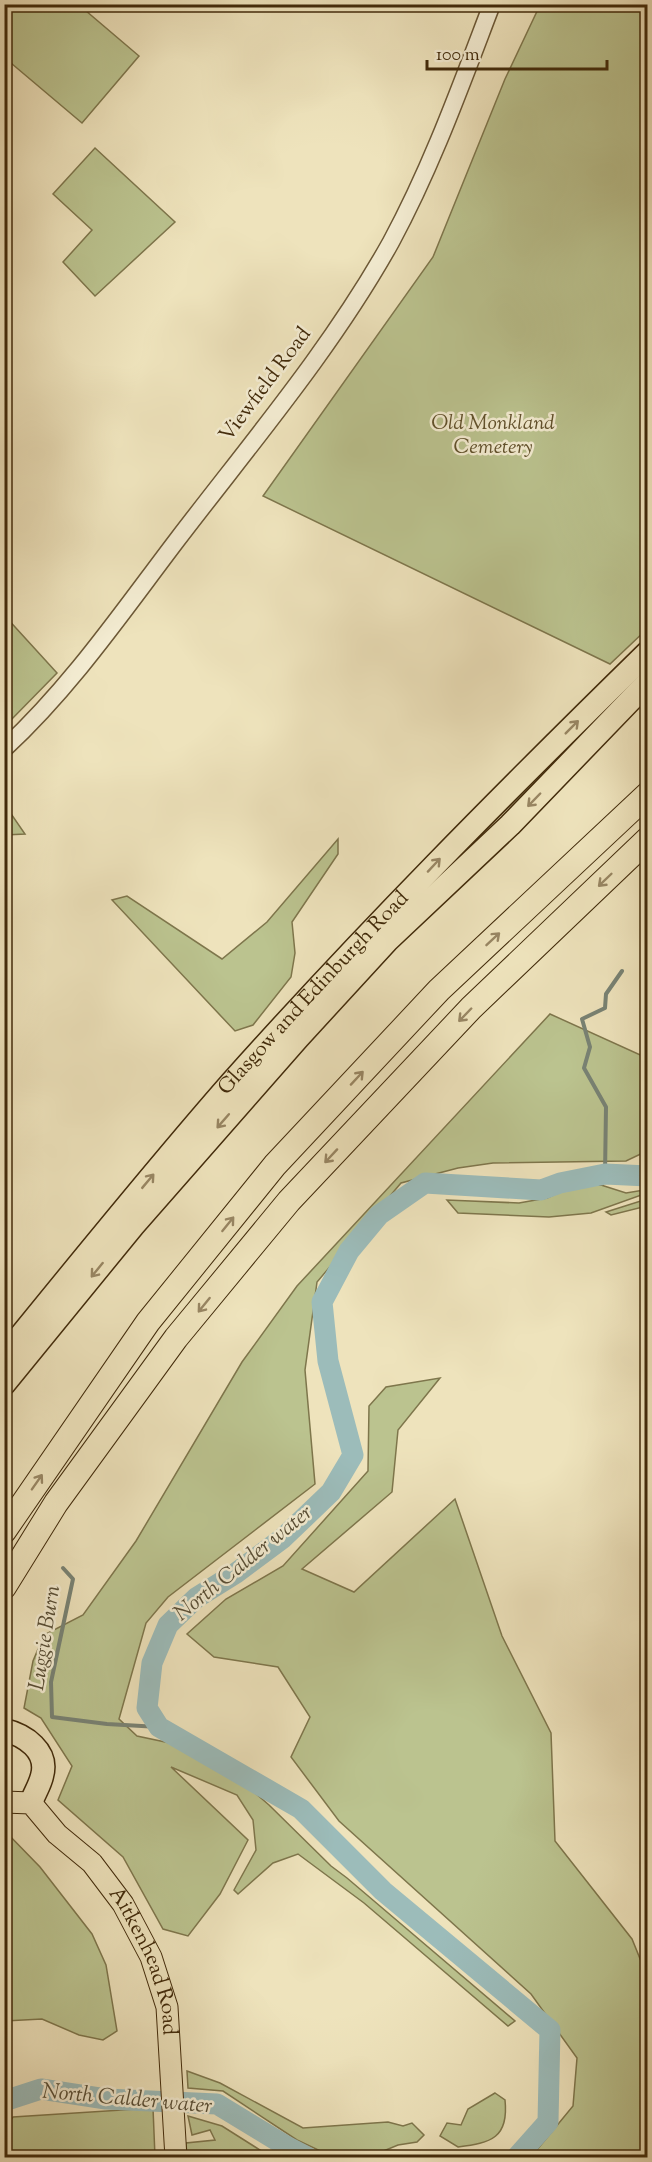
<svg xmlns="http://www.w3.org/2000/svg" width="652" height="2162" font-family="'Sorts Mill Goudy',serif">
  <rect width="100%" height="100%" fill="#eee3bc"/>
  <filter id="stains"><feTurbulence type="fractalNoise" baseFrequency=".00333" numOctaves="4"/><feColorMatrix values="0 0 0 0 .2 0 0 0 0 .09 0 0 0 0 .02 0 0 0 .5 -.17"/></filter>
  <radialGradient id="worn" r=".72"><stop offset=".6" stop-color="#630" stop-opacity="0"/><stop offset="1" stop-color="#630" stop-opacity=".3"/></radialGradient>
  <!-- green -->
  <g fill="#bbc38f" stroke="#7e764c" stroke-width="1.5">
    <path d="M5,4L79,5L139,56L82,123L5,58Z"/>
    <path d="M540,5H647V629L610,664L263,496L433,257L505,79Z"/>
    <path d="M95,148L175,222L95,296L63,262L92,230L53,194Z"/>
    <path d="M5,616L57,673L8,723L4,720Z"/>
    <path d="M4,805H5L25,834L5,835Z"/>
    <path d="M338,839V854L292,922L295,953L291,977L253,1025L235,1031L112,900L127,896L222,959L267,922Z"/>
    <path d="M550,1014L647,1058V1151L626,1161L493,1163L458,1168L401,1183L317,1282L305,1370L315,1484L168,1597L146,1623L119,1719L137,1736L184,1746L240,1780L269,1805L331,1866L347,1878L515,2021L508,2026L364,1903L298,1854L273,1863L238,1894L234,1890L256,1850L253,1820L237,1795L171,1767L248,1840L220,1894L188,1936L163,1929L123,1857L58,1800L72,1766L41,1718L24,1708L33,1661L44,1635L83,1615L136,1541L242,1362L297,1286Z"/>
    <path d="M601,1185L626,1193L644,1190L647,1193L591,1213L549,1217L458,1213L447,1200L519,1203L547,1198L573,1186Z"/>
    <path d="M647,1199V1206L611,1215L606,1212Z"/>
    <path d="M440,1378L398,1430L392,1492L302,1569L354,1592L455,1499L502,1636L551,1733L555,1841L632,1939L647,1976V2157H531L573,2106L577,2058L531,1994L339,1821L291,1757L310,1717L278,1667L214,1657L187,1634L226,1599L283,1566L368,1471L369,1406L386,1387Z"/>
    <path d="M5,1831L40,1867L92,1934L106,1965L117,2031L103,2040L79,2035L42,2019L5,2021Z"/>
    <path d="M187,2071L220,2083L303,2128L388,2122L403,2126L412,2123L424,2135L417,2142L398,2145L369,2157H333L297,2140L223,2091L188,2088Z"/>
    <path d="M495,2093L505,2100C509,2138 491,2143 458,2147L440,2136L447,2123L461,2125L468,2109Z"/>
    <path d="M153,2108L155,2157H5V2129L13,2117Z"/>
    <path d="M188,2116L222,2126L271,2157H187L186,2143L215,2140L210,2130L192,2135Z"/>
  </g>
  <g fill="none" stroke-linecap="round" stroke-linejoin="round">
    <!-- stream -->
    <g stroke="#788274" stroke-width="4">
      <path d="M605,1174L606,1107L584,1068L590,1047L582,1019L605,1008L606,994L622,971"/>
      <path d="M63,1568L73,1579L51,1682L52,1717L107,1724L159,1727"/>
    </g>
    <!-- river -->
    <g stroke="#9cbcba" stroke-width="21">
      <path d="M4,2101L41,2089L106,2099L217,2104L286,2146L309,2158"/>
      <path d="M516,2158L548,2122L550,2030L383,1891L301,1809L159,1727L147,1708L152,1663L168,1625L196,1598L236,1573L283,1538L331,1492L353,1455L328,1361L322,1302L349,1251L379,1215L425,1183L541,1190L560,1183L605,1174L648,1176"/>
    </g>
    <defs>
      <path id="tertiary" d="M4,749C71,687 123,611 177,540C251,443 332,348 391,242C432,166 461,85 492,4"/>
      <g id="primary">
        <path id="s1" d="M4,1802L31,1803L57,1834L92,1863L123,1904L151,1957L167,2007L176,2158"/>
      </g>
      <g id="trunk">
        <path id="s2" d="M4,1356C79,1264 153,1172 231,1083C364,934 505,792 648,652"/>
        <path d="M4,1384L133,1226L298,1038L387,941L510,825L648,682"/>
        <path d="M4,1730C25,1735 49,1751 42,1776C40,1785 34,1794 31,1803"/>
      </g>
      <g id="motorway">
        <path d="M4,1531L148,1322L275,1165L439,990L648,794"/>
        <path d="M4,1587L56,1503L176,1338L289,1201L471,1008L648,839"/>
      </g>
    </defs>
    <!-- tertiary casing -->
    <use href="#tertiary" stroke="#6c5836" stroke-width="19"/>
    <!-- primary casing -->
    <use href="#primary" stroke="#412a0a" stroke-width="23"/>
    <!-- trunk casing -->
    <use href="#trunk" stroke="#412a0a" stroke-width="25"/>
    <!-- motorway casing -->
    <use href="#motorway" stroke="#412a0a" stroke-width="26"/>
    <!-- tertiary -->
    <use href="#tertiary" stroke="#f4edd3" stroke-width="16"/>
    <!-- primary -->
    <use href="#primary" stroke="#eee3bc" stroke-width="21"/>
    <!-- trunk -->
    <use href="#trunk" stroke="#eee3bc" stroke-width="22"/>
    <!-- motorway -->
    <use href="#motorway" stroke="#eee3bc" stroke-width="24"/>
  </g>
  <!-- one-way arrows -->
  <defs><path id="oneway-shaft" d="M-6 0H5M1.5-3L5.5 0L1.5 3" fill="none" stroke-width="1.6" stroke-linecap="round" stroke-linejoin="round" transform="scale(1.5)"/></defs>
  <g stroke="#988663">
    <use href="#oneway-shaft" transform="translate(572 727) rotate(-45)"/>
    <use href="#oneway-shaft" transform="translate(534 800) rotate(134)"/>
    <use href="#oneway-shaft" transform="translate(434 865) rotate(-47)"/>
    <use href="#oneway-shaft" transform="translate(605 880) rotate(136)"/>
    <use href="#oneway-shaft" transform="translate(493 939) rotate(-43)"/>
    <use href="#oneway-shaft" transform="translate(465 1015) rotate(134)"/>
    <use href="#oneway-shaft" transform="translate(357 1078) rotate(-47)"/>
    <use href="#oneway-shaft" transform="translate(223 1121) rotate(131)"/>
    <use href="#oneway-shaft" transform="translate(331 1156) rotate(133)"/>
    <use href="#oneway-shaft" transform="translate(148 1181) rotate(-50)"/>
    <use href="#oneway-shaft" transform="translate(228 1224) rotate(-51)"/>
    <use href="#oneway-shaft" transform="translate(97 1270) rotate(129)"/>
    <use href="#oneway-shaft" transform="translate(204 1305) rotate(129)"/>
    <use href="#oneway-shaft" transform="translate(37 1482) rotate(-55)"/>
  </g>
  <g text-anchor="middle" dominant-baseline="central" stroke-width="5" stroke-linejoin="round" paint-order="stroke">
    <!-- street labels -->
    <g font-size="21" fill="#412a0a" stroke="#f4edd3">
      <text transform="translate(266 385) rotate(-53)">Viewfield Road</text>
      <text stroke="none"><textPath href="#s2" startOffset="477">Glasgow and Edinburgh Road</textPath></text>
      <text stroke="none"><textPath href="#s1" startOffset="226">Aitkenhead Road</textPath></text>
    </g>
    <!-- park labels -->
    <g font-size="21" font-style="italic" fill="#60502b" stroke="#f4edd3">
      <text x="493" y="424">Old Monkland<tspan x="493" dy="24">Cemetery</tspan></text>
    </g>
    <!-- water labels -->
    <g font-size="22" font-style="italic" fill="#584e36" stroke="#f4edd3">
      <text transform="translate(244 1564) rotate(-39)">North Calder water</text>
      <text transform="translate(46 1638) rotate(-81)">Luggie Burn</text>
      <text transform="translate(127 2100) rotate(5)">North Calder water</text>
    </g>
  </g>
  <!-- margin -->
  <rect width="652" height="2162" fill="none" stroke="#eee3bc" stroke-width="24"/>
  <rect x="6" y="6" width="640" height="2150" fill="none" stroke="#412a0a" stroke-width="3"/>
  <rect x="12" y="12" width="628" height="2138" fill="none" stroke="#412a0a" stroke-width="1.5"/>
  <!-- scale -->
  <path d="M427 60v9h180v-9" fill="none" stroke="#412a0a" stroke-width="3"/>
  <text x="436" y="60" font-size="18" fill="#412a0a" stroke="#f4edd3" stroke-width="4.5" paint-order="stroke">100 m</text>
  <rect width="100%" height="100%" filter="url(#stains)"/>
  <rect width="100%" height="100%" fill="url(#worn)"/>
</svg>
